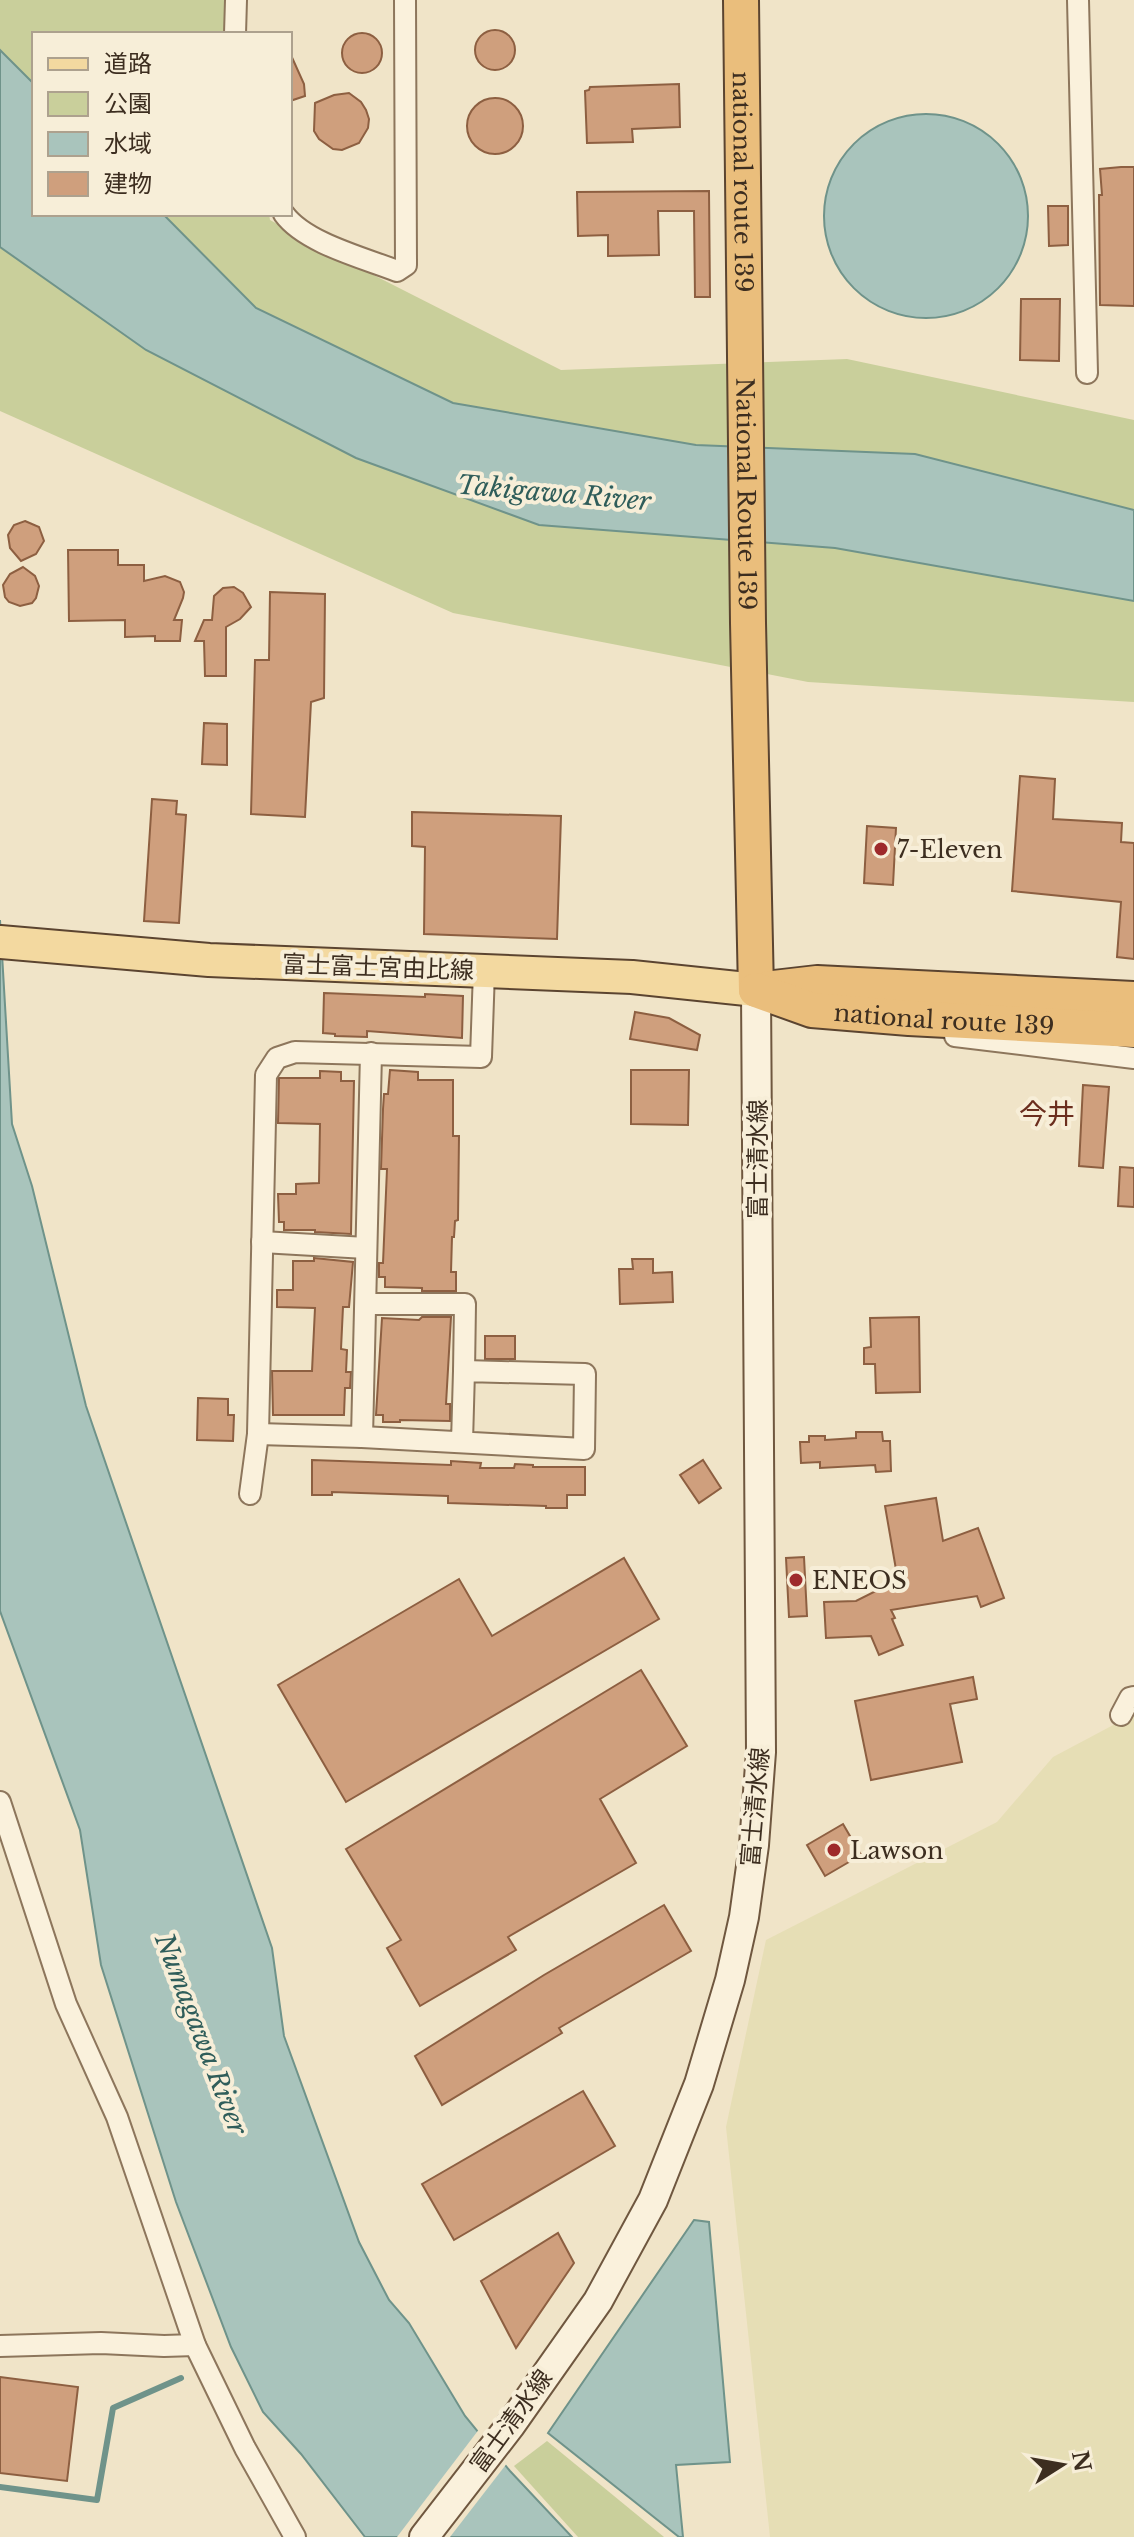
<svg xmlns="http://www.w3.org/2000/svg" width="1134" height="2537" font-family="'Libre Baskerville','Noto Sans JP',serif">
  <rect width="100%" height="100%" fill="#f0e4c8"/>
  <!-- farmland -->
  <path fill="#e6deb5" d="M1134,1714V2537H770L726,2127L766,1940L997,1822L1053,1757Z"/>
  <!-- green -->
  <g fill="#c9cf9b">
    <path d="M0,0H227L228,34H34V214H269L270,220L338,257L561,370L847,359L1134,420V702L808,682L453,613L0,411Z"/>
    <path d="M547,2441L664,2537H578L514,2466Z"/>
  </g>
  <!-- water -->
  <g fill="#a9c4bc" stroke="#6f938a" stroke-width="2">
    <path d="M0,50L34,84V214H163L256,308L453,403L696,445L915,454L1134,510V601L835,548L539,525L356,458L146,350L0,247Z"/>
    <circle cx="926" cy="216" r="102"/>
    <path d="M0,920L12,1124L32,1186L86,1406L272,1948L284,2036L359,2242L389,2300L409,2323L465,2416L510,2471L572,2537H365L301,2454L263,2412L231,2347L176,2202L101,1965L80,1830L0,1611Z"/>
    <path d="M694,2220L709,2222L730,2462L676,2465L683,2537H679L548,2433Z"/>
  </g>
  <!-- pier -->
  <path fill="#f0e4c8" d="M480,2428L508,2462L450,2537H397Z"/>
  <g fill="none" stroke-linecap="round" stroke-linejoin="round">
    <!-- stream -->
    <path stroke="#6f938a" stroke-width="6" d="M0,2487L97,2500L113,2408L181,2378"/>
  </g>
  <!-- building -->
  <g fill="#cf9f7d" stroke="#8d5f41" stroke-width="2">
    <circle cx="495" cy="50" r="20"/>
    <circle cx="362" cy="53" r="20"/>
    <path d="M290,53L304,84L305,96L290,101Z"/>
    <path d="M679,84L680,127L632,129L633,142L587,143L585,91L589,90L590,87Z"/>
    <path d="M349,93L361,102L366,110L369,119L368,128L359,143L342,150L333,149L319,139L314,131L315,103L334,95Z"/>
    <circle cx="495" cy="126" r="28"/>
    <path d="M1121,167H1134V306L1100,305L1099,195H1102L1100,169Z"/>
    <path d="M709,191L710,297H695L694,211H658L659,255L608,256V235L578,236L577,192Z"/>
    <path d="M1048,206H1068V245L1049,246Z"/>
    <path d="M1021,299H1060L1059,361L1020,360Z"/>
    <path d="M25,521L39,527L44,541L36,554L21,561L10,548L8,535L14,525Z"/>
    <path d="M68,550H118V565H144V581L165,576L180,582L184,592L183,598L174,620H182L180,641H155V636L125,637V620L69,621Z"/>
    <path d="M23,567L35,576L39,586L36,598L32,603L20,606L9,602L5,597L3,585L10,574Z"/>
    <path d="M234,587L243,593L251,607L240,619L226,627V676H205L204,641H195L204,620H212L214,596L223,588Z"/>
    <path d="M270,592L325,594L324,698L311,702L305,817L251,814L255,660H269Z"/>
    <path d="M204,723L227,724V765L202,764Z"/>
    <path d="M1020,776L1055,779L1053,819L1122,823L1121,842L1134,843V959L1117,957L1121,902L1012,891Z"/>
    <path d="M152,799L177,801L176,814L186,815L179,923L144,921Z"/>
    <path d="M412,812L561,816L557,939L424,934L425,847L412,846Z"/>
    <path d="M867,826L896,828L893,885L864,883Z"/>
    <path d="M324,993L425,997V994L463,996L462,1038L367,1031V1037L335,1036V1034L323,1033Z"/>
    <path d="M635,1012L669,1018L700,1035L697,1050L630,1039Z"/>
    <path d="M390,1070L418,1072V1080H453V1136H459L458,1220L455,1221L454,1237H452L451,1272H456V1291H422V1288L385,1287V1277H379V1263H383L387,1169H381L383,1109L384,1094H388Z"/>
    <path d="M631,1070H689L688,1125L631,1124Z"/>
    <path d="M320,1071L341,1072V1081H354L351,1234L315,1232V1230H284V1222H279L278,1194H296V1184L319,1183L320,1124L278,1123L279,1078H320Z"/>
    <path d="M1083,1085L1109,1087L1103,1168L1079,1166Z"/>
    <path d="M1120,1167L1134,1168V1207L1118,1206Z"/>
    <path d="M314,1258L353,1262L349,1307H343L341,1349L347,1350L346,1372H351L350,1388H345L344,1415H273L272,1371H312L315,1308L277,1307V1290H293V1261H314Z"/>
    <path d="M632,1259H653V1273L672,1272L673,1302L620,1304L619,1269H633Z"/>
    <path d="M422,1317H451L446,1404H450V1421L400,1420V1422H383V1415H376L382,1318L419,1320Z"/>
    <path d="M919,1317L920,1392L876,1393L875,1364H864V1348L871,1347L870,1318Z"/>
    <rect x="485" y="1336" width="30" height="23"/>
    <path d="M198,1398L228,1399V1415H234L233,1441L197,1440Z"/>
    <path d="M856,1432H882L883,1441H890L891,1471L876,1472L875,1465L820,1468V1462L801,1463L800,1442H809V1436H825V1440L856,1438Z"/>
    <path d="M312,1460L451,1465V1461L481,1463L480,1468H514L515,1464L533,1465V1467H585V1495H567V1508H546V1506L448,1503V1496L332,1492V1495H312Z"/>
    <path d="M703,1460L721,1488L699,1503L680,1475Z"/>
    <path d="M936,1498L943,1541L978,1528L1004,1598L981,1607L977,1596L891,1610L895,1618L892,1619L903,1645L879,1655L871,1636L826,1638L824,1602L856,1601L888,1585V1583L898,1581L885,1506Z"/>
    <path d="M804,1557L807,1616L789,1617L786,1558Z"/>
    <path d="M624,1558L659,1619L346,1802L278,1685L459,1579L492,1636Z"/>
    <path d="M641,1670L687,1746L600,1799L636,1863L508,1937L516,1950L420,2006L387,1948L401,1940L346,1849Z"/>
    <path d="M973,1677L977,1699L950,1704L962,1762L871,1780L855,1701Z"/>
    <path d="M843,1824L861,1855L825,1876L807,1845Z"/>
    <path d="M664,1905L691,1951L559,2028L562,2033L442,2105L415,2056L544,1975Z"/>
    <path d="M583,2091L615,2146L454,2240L422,2184Z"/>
    <path d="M558,2233L574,2263L516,2348L481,2281Z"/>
    <path d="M0,2377L78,2387L67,2481L0,2473Z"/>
  </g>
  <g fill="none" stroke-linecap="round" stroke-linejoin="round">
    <defs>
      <g id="minor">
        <path d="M1078,0L1087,373"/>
        <path d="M235,34L236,0"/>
        <path d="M284,214C305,243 364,258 397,271L406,265L405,0"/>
        <path d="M955,1036L1134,1058"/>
        <path d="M262,1242L366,1248"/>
        <path d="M366,1304H465L464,1371"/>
        <path d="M258,1434L362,1437L584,1449L585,1374L464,1371L462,1442"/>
        <path d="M362,1437L371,1053"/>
        <path d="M250,1494L258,1434L266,1075L277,1058L295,1052L481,1057L484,971"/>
        <path d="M1121,1715L1130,1698L1134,1697"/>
        <path d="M0,1802L66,2004L117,2117L195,2345L245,2448L295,2537"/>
        <path d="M0,2346L101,2343L164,2346L195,2345"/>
      </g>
      <path id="secondary" d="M424,2537L510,2426L598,2301L653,2200L699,2084L730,1980L744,1917L754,1845L761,1752L756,990"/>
      <path id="primary" d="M0,942L209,960L632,977L756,990"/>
      <g id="trunk">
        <path id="s1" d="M741,0L748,623L756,990"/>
        <path d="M765,989L817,983L1134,999"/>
        <path id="s2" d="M756,990L812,1010L909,1018L1134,1030"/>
      </g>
    </defs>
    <!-- minor casing -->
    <use href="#minor" stroke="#8d765c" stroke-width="24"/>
    <!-- secondary casing -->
    <use href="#secondary" stroke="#6f573f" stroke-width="32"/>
    <!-- primary casing -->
    <use href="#primary" stroke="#5b4430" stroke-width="36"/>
    <!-- trunk casing -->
    <use href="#trunk" stroke="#5b4430" stroke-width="38"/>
    <!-- minor -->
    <use href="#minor" stroke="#faf1dc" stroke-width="20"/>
    <!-- secondary -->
    <use href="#secondary" stroke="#faf1dc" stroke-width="28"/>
    <!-- primary -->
    <use href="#primary" stroke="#f3d9a0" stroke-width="32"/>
    <!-- trunk -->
    <use href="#trunk" stroke="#eabe7c" stroke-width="34"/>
  </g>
  <!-- markers -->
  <g fill="#9e2a2b" stroke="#f7eed8" stroke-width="3">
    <circle cx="881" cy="849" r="8"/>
    <circle cx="796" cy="1580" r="8"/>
    <circle cx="834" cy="1850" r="8"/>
  </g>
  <g text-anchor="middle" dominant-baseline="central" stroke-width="8" stroke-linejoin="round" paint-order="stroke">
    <!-- street labels -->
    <g font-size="24" fill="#3d2e20" stroke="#f7eed8">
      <text stroke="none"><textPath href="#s1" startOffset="182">national route 139</textPath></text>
      <text stroke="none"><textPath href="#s1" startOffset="494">National Route 139</textPath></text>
      <text transform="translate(378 967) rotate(2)">富士富士宮由比線</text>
      <text stroke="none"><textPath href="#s2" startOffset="192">national route 139</textPath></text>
      <text transform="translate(757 1159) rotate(-90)">富士清水線</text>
      <text transform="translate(755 1807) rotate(-85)">富士清水線</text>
      <text transform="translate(511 2421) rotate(-54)">富士清水線</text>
    </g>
    <!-- poi labels -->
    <g font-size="24" fill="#3d2e20" stroke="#f7eed8" text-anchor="start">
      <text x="897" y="849">7-Eleven</text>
      <text x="812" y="1580">ENEOS</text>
      <text x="850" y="1850">Lawson</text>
    </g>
    <!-- water labels -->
    <g font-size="26" font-style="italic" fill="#2f5d5a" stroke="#f7eed8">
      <text transform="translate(554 493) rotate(5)">Takigawa River</text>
      <text transform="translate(201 2034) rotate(69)">Numagawa River</text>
    </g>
    <!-- quarter labels -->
    <g font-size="28" fill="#6b2e1e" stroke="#f7eed8">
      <text x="1047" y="1114">今井</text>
    </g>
  </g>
  <!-- legend -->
  <rect x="32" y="32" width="260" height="184" fill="#f7eed8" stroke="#ada18e" stroke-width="2"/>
  <rect x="48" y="58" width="40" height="12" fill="#f3d9a0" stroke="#ada18e" stroke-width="2"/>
  <text x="104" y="72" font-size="24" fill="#3d2e20">道路</text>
  <rect x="48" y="92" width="40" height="24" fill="#c9cf9b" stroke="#ada18e" stroke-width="2"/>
  <text x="104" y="112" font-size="24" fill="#3d2e20">公園</text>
  <rect x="48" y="132" width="40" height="24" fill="#a9c4bc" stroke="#ada18e" stroke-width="2"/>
  <text x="104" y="152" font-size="24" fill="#3d2e20">水域</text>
  <rect x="48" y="172" width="40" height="24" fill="#cf9f7d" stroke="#ada18e" stroke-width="2"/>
  <text x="104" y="192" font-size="24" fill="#3d2e20">建物</text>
  <!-- north arrow -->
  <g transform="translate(1062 2465) rotate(79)" stroke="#f7eed8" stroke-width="6" paint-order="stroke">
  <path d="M0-6L14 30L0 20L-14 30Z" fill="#3d2e20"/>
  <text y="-12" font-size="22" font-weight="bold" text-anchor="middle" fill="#3d2e20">N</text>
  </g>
</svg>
